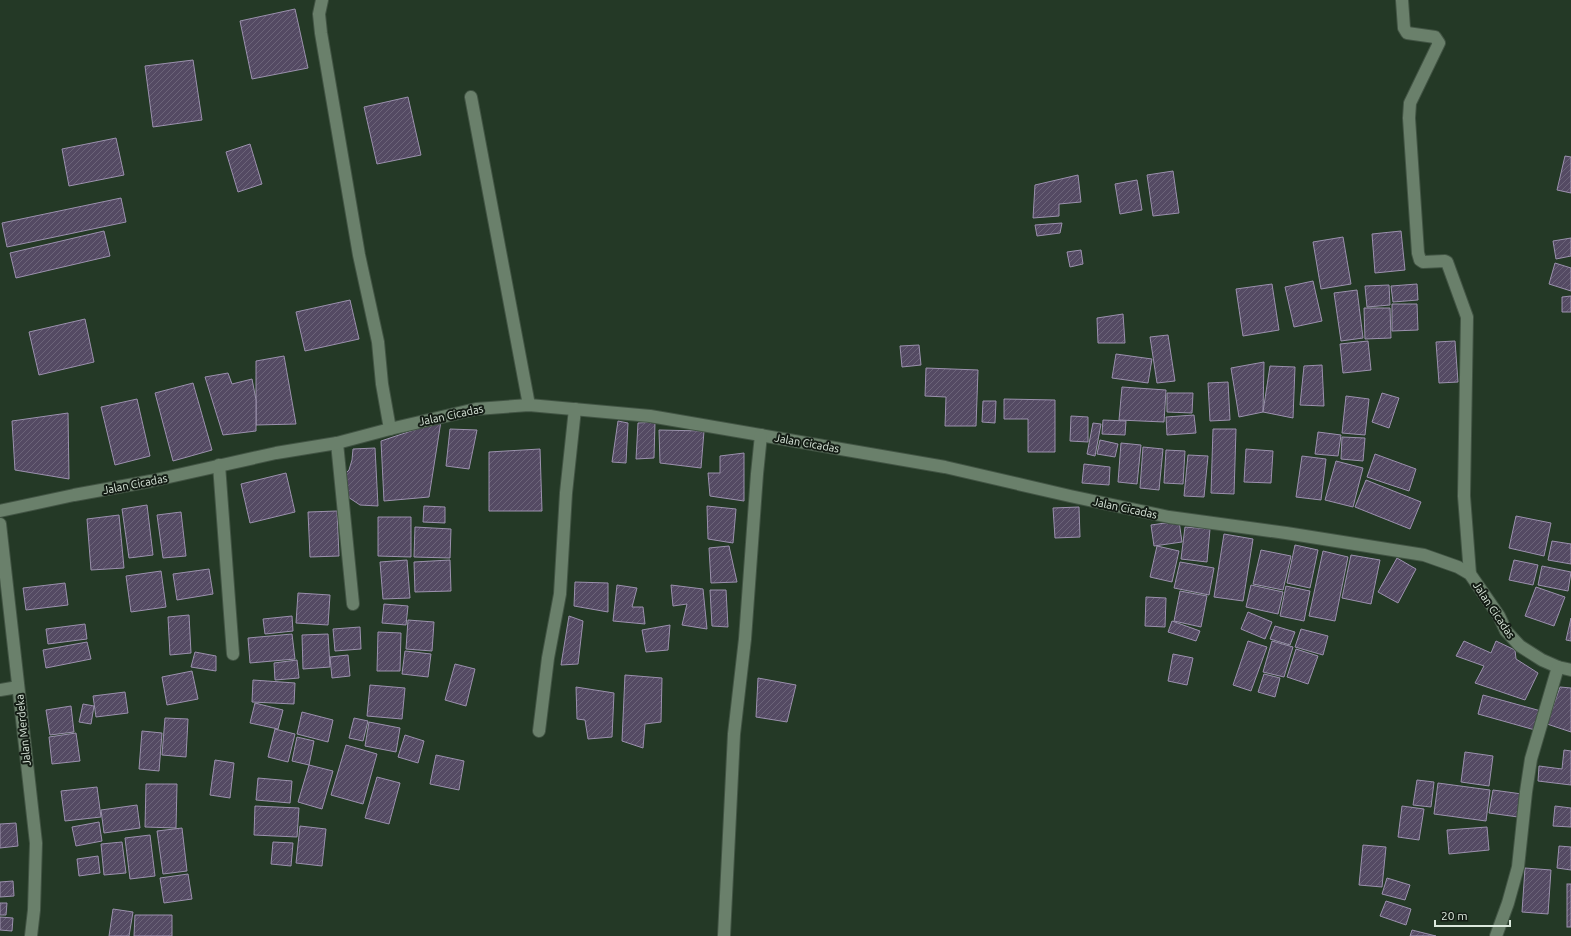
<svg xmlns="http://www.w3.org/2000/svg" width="1571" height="936" font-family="Ubuntu,sans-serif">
  <defs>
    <pattern id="building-hatch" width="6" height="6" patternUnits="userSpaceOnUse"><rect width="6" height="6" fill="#544a63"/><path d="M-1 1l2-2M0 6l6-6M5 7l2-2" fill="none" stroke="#6c6479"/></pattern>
  </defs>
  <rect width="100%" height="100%" fill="#243926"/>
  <!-- building -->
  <g fill="url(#building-hatch)" stroke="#9b91ad">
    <path d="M295,9L308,68L252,79L240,21Z"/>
    <path d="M193,60L202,120L153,127L145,66Z"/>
    <path d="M408,97L421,155L377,164L364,107Z"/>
    <path d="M116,138L124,175L69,186L62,149Z"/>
    <path d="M250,144L262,184L238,192L226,152Z"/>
    <path d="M1565,156L1571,157V193L1557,190Z"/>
    <path d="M1173,171L1179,213L1153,216L1147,175Z"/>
    <path d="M1078,175L1081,202L1059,204V216L1033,218L1035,185Z"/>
    <path d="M1137,180L1142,210L1120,214L1115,184Z"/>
    <path d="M121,198L126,222L7,247L2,223Z"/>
    <path d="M1062,223L1060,233L1037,236L1035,225Z"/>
    <path d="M104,231L110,256L16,278L10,253Z"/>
    <path d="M1401,231L1405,270L1375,273L1372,234Z"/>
    <path d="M1343,237L1351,284L1321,289L1313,242Z"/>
    <path d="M1571,238V256L1556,259L1553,241Z"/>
    <path d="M1081,250L1083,264L1070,267L1067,252Z"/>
    <path d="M1555,263L1571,268V291L1549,284Z"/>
    <path d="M1313,281L1322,321L1294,327L1285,287Z"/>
    <path d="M1272,284L1279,330L1243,336L1236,289Z"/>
    <path d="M1417,284L1418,300L1393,302L1391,286Z"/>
    <path d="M1389,285L1390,305L1367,307L1365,286Z"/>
    <path d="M1357,290L1363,338L1341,341L1334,293Z"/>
    <path d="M1571,296V312H1562V297Z"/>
    <path d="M350,300L359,339L305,351L296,312Z"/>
    <path d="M1392,304H1417L1418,330L1392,331Z"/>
    <path d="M1364,308H1390L1391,338L1365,339Z"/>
    <path d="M1123,314L1125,343H1098L1097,318Z"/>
    <path d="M85,319L94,362L39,375L29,332Z"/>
    <path d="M1168,335L1175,381L1157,383L1150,337Z"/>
    <path d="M1368,341L1371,370L1343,373L1340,344Z"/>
    <path d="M1455,341L1458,382L1439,383L1436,342Z"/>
    <path d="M919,345L921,365L902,367L900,346Z"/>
    <path d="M1116,354L1152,359L1148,383L1112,378Z"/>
    <path d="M284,356L296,424L256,425V361Z"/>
    <path d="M1264,362L1263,412L1239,417L1231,368Z"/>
    <path d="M1322,365L1324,406L1300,405L1304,366Z"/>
    <path d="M1270,366L1295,367L1293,418L1263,412Z"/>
    <path d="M926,368L978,370L976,426H945L946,397L925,396Z"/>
    <path d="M228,373L232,384L252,379L256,400V431L223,435L205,377Z"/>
    <path d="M1228,382L1230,420L1210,421L1208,383Z"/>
    <path d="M193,383L212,450L173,461L155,393Z"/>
    <path d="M1122,387L1166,390L1164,422L1119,420Z"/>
    <path d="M1167,393H1193L1192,413L1167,412Z"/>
    <path d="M1382,393L1399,398L1389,428L1372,422Z"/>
    <path d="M1346,396L1369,399L1365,435L1342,433Z"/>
    <path d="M137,399L150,456L115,465L101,407Z"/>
    <path d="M1004,399L1055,400V452H1028V419H1004Z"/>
    <path d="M983,401H996L995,423L982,422Z"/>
    <path d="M68,413L69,479L15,470L12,421Z"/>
    <path d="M1194,415L1196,433L1167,435L1166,417Z"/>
    <path d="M1071,416L1088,417V442L1070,441Z"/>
    <path d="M1103,420L1126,421L1125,435L1102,434Z"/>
    <path d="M441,421L429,497L384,501L381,441Z"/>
    <path d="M618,421L628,423L626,463L612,462Z"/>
    <path d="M655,422L654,458L636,459L638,423Z"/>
    <path d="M1093,423L1101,424L1095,456L1087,454Z"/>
    <path d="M450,429L477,430L469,469L446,466Z"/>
    <path d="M1213,429H1236L1234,494L1211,493Z"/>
    <path d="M659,430L704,431L701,468L660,463Z"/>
    <path d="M1318,432L1341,435L1338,456L1315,454Z"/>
    <path d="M1342,437L1365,438L1363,461L1341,459Z"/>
    <path d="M1100,440L1118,444L1115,457L1097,454Z"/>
    <path d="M1121,443L1141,445L1137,484L1118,482Z"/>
    <path d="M1143,447L1163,449L1159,490L1140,488Z"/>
    <path d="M375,448L378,506L360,505L345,495L344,475L349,470L352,460L353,449Z"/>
    <path d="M540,449L542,511H489V452Z"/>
    <path d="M1246,449L1273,451L1271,483L1244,482Z"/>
    <path d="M1166,450L1185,451L1183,484L1164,483Z"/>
    <path d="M744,453V501L710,496L708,473H720V456Z"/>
    <path d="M1375,454L1416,469L1409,491L1367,477Z"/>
    <path d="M1188,455L1208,456L1204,497L1184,496Z"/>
    <path d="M1302,456L1326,459L1321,500L1296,497Z"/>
    <path d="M1336,461L1363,468L1353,507L1325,500Z"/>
    <path d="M1084,464L1110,467L1109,485L1082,483Z"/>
    <path d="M286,473L295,512L250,523L241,484Z"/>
    <path d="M1366,480L1421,502L1410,529L1355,507Z"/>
    <path d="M147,505L153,555L129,558L122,509Z"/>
    <path d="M424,506L445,507V523L423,522Z"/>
    <path d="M707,506L736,509L733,543L708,539Z"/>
    <path d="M1079,507L1080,537L1055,538L1053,508Z"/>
    <path d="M337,511L339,556L310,557L308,512Z"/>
    <path d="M181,512L186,556L163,558L157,515Z"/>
    <path d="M119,515L124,568L91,570L87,519Z"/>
    <path d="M1516,516L1551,523L1544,556L1509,548Z"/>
    <path d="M378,517H411V557L378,556Z"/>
    <path d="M1179,521L1182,542L1154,546L1151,525Z"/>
    <path d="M415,527L451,529L450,558L414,557Z"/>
    <path d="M1185,527L1210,529L1207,562L1181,559Z"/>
    <path d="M1224,534L1253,539L1243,601L1214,597Z"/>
    <path d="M1552,541L1571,544V564L1548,560Z"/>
    <path d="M1295,545L1318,550L1310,588L1287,583Z"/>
    <path d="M729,546L737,582L711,583L709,548Z"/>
    <path d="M1157,546L1179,551L1172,582L1150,577Z"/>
    <path d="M1261,550L1291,556L1283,590L1253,584Z"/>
    <path d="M1323,551L1348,557L1335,621L1309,616Z"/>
    <path d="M1351,555L1380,560L1371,604L1342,598Z"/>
    <path d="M1397,558L1416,569L1398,603L1378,592Z"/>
    <path d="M407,560L410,598L383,599L380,562Z"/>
    <path d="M450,560L451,591L415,592L414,562Z"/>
    <path d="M1514,560L1538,565L1533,585L1509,580Z"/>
    <path d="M1180,562L1214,568L1209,595L1174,588Z"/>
    <path d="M1542,566L1571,572L1568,591L1538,585Z"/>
    <path d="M209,569L213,594L177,600L173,574Z"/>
    <path d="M161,571L166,607L131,612L126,576Z"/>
    <path d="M575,582L608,583V612L574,606Z"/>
    <path d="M65,583L68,605L26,610L23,588Z"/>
    <path d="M617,585L637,588L632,607H643L645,624L613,621Z"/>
    <path d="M671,585L703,589L707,629L682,625L687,604L673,606Z"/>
    <path d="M1251,585L1283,592L1278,614L1246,607Z"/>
    <path d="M1286,586L1310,591L1304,621L1280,616Z"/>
    <path d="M1536,587L1565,597L1554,626L1525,616Z"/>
    <path d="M710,590H726L728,627L712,626Z"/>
    <path d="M1180,591L1207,596L1201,627L1174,621Z"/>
    <path d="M298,593L330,595L328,625L296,623Z"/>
    <path d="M1146,597L1166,598L1165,627L1145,626Z"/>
    <path d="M384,604L408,606L406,625L382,623Z"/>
    <path d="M1248,612L1272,622L1265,639L1241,629Z"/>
    <path d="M189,615L191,653L170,655L168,617Z"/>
    <path d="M292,616L293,631L265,634L263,619Z"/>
    <path d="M569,616L583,621L578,664L561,665Z"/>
    <path d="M1571,618V641L1566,640Z"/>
    <path d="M408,620L434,622L432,651L406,649Z"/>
    <path d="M1172,621L1200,631L1196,641L1168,632Z"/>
    <path d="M85,624L87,639L48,644L46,629Z"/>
    <path d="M670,625L668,650L646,652L642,630Z"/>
    <path d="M1275,626L1295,632L1290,645L1270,639Z"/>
    <path d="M360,627L361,649L335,651L333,629Z"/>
    <path d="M1301,629L1328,636L1323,655L1295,647Z"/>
    <path d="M378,632L401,633L400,671H377Z"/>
    <path d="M292,634L295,659L250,663L248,638Z"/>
    <path d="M328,634L330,667L303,669L302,635Z"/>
    <path d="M1248,641L1267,647L1251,691L1233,685Z"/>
    <path d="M1272,641L1293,647L1284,677L1263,672Z"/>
    <path d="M1464,641L1491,653L1496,641L1515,650L1516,659L1538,673L1525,700L1475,683L1484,666L1456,656Z"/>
    <path d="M87,642L91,659L46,668L43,650Z"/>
    <path d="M1296,649L1318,656L1308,684L1287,677Z"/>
    <path d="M405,651L431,654L428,677L402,674Z"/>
    <path d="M195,652L216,656V671L191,667Z"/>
    <path d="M1173,654L1193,658L1187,685L1168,681Z"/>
    <path d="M348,655L350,676L332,678L330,657Z"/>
    <path d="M297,660L299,678L275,680L274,663Z"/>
    <path d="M455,664L475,669L466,706L445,700Z"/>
    <path d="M192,671L198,699L167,705L162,677Z"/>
    <path d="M1264,674L1280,678L1275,697L1258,692Z"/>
    <path d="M625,675L662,678L661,722L645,724L643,748L622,741Z"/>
    <path d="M758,678L796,685L787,722L756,717Z"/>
    <path d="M253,680L295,683L294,704L252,702Z"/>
    <path d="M370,685L405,688L402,719L367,716Z"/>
    <path d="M576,687L614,693L612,737L588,739L585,720L577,719Z"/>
    <path d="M1560,687L1571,688V732L1547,724Z"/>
    <path d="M125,692L128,713L96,717L93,696Z"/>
    <path d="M1483,695L1541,711L1535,730L1478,714Z"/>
    <path d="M255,703L283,710L278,729L250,723Z"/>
    <path d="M83,704L94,706L91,724L79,722Z"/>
    <path d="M71,706L74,732L50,735L46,710Z"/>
    <path d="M302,712L333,720L328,742L297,734Z"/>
    <path d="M165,718L188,719L186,757L162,755Z"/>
    <path d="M354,718L368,721L363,741L349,738Z"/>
    <path d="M369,722L400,728L396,752L365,746Z"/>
    <path d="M275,729L295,734L288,762L268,757Z"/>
    <path d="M142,731L162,733L159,771L139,769Z"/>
    <path d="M76,733L80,761L52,764L49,737Z"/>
    <path d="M405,735L424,741L418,763L398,757Z"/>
    <path d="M297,737L314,741L309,765L292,761Z"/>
    <path d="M346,745L377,754L363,804L331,795Z"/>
    <path d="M1564,750L1571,751V785L1538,781L1539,766L1562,769Z"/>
    <path d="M1465,752L1493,756L1489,786L1461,782Z"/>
    <path d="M436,755L464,761L459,790L430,784Z"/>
    <path d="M215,760L234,763L230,798L210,795Z"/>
    <path d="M309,765L333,771L322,809L298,802Z"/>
    <path d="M377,777L400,783L389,824L365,818Z"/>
    <path d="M258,778L292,781L290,803L256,800Z"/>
    <path d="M1417,780L1434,782L1431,807L1413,805Z"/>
    <path d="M1438,783L1490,790L1486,821L1434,814Z"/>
    <path d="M146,784H177L176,828L145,827Z"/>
    <path d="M97,787L101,817L65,821L61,791Z"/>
    <path d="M1493,790L1522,794L1518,817L1489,813Z"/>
    <path d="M137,805L140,828L104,833L101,810Z"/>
    <path d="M255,806L299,808L297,837L254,835Z"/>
    <path d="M1402,806L1424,809L1419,840L1398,837Z"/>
    <path d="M1555,806L1571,808V827L1553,826Z"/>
    <path d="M99,822L102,841L76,846L72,827Z"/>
    <path d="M16,823L18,846L0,848V824Z"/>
    <path d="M300,826L326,829L322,866L296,863Z"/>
    <path d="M1487,827L1489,850L1449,854L1447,830Z"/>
    <path d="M182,828L187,871L163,874L157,831Z"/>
    <path d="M150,835L155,876L130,879L125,838Z"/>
    <path d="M122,842L126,873L104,875L101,844Z"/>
    <path d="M273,842L293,843L291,866L271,864Z"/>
    <path d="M1363,845L1386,847L1382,887L1359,885Z"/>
    <path d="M1559,846L1571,847V870L1557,868Z"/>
    <path d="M98,856L100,873L79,876L77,859Z"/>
    <path d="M1525,868L1551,870L1548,914L1522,912Z"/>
    <path d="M188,874L192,899L164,903L160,878Z"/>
    <path d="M1387,878L1410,885L1405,900L1382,894Z"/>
    <path d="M13,881L14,896L0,897V882Z"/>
    <rect x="1567" y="884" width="4" height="43"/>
    <path d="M1386,901L1411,909L1406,925L1380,916Z"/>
    <path d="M0,903H7L6,915H0Z"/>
    <path d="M113,909L133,912L129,936H109Z"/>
    <path d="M135,915H172V936H134Z"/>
    <path d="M0,917L13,918L12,931L0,930Z"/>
    <path d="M1412,930L1436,936H1410Z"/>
  </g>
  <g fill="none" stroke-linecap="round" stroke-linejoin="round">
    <defs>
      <g id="minor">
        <path d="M322,0L319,14L321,33L359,255L378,342L382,384L390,429"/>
        <path d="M1402,0L1404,28L1407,33L1435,37L1439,43L1410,103L1409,118L1418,253L1420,260L1423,262L1445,261L1447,262L1467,317L1464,496L1470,574"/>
        <path d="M471,97L529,405"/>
        <path d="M337,443L353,604"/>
        <path d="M219,465L233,654"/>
        <path d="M0,511L74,495L151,481L276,453L337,443L390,429L476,409L529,405L650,416L945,467L1070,496L1169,517L1286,533L1424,555L1458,567L1470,574L1499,616L1506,631L1520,646L1542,660L1558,667L1571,670"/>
        <path d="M0,524L36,843L34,910L31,936"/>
        <path d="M0,690L18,687"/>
        <path d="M539,731L548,658L560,594L566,493L575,409"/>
        <path d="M724,936L734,734L745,639L757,474L761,435"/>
        <path d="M1496,936L1508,903L1518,867L1526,792L1531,759L1558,667"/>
      </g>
    </defs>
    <!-- minor casing -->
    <use href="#minor" stroke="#425444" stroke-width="14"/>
    <!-- minor -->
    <use href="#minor" stroke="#6a806b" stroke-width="12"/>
  </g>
  <g text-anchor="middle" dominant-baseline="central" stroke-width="4" stroke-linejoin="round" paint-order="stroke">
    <!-- street labels -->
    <g font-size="11" fill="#dce9dd" stroke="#141d15">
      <text transform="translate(451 415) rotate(-12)">Jalan Cicadas</text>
      <text transform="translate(807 443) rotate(10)">Jalan Cicadas</text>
      <text transform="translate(135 484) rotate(-11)">Jalan Cicadas</text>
      <text transform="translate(1125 508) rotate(12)">Jalan Cicadas</text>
      <text transform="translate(1494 610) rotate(56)">Jalan Cicadas</text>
      <text transform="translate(23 730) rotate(-96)">Jalan Merdeka</text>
    </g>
  </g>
  <!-- scale -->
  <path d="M1435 920v6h75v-6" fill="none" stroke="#dce9dd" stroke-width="2"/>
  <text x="1441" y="920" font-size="12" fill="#dce9dd" stroke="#141d15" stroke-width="3" paint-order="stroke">20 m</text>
</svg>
